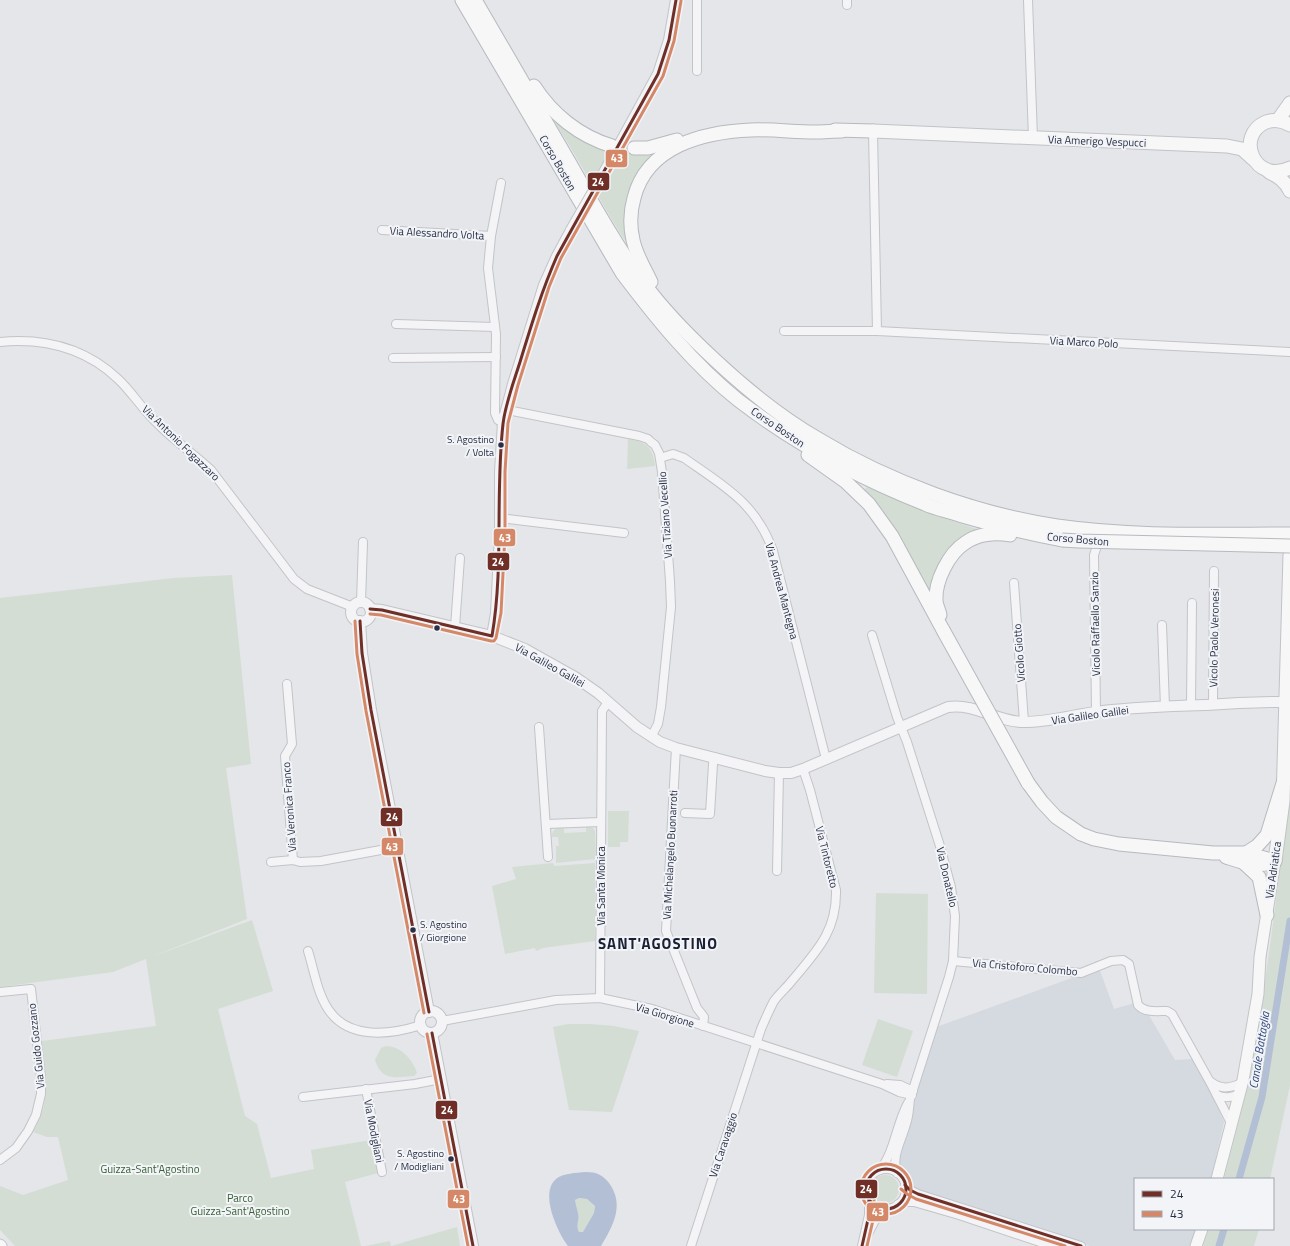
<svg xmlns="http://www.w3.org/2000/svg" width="1290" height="1246" font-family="'Titillium Web',sans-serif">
  <rect width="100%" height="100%" fill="#e4e6e9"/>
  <!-- built -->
  <path fill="#d5d9e0" d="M1099,968L1114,1009L1138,1002L1143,1005L1175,1060L1193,1059L1213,1097L1224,1122L1211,1179H1135V1229H1197L1191,1246H1090L1003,1217L904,1187L903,1178L897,1171L887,1167L931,1029Z"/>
  <!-- green -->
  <g fill="#d4ddd4">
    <path d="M559,121L602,147L627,154L654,150L656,156L646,166L630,240L626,242C600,203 581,161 555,123Z"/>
    <path d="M628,439C646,442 653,447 655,466L627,469Z"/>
    <path d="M867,487C906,503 946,521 988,532L976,535L937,583L942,628L861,492Z"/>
    <path d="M232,575L251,764L226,768L247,919L151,957L252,920L273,991L218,1009L245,1116L257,1124L271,1178L314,1169L311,1150L371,1140L378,1173L345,1182L361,1246H15L0,1230V1186L23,1195L68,1180L58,1137H47L33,1132C36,1126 39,1121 41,1115C50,1092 44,1065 42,1041L156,1026L146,959L113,972L0,987V598L174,578Z"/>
    <path d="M1290,777V1085L1270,1179H1224C1232,1146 1242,1113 1248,1079C1268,979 1279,878 1290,777Z"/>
    <path d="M608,811H629L628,842H620V847H608Z"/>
    <path d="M586,826L593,828L595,831L596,859L556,863V846H559L558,837H552C552,829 557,827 564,827V833L586,832Z"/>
    <path d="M553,863L554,866L595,863V941L543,948L536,951L535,948L505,954L492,886L516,879L512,867Z"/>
    <path d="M876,893L928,894L927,994L874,993Z"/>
    <path d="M878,1019L913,1031L897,1077L862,1065Z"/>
    <path d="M568,1024H590L614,1026L639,1031L612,1112L569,1110L553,1027Z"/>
    <path d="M386,1046C401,1046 413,1060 417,1073L414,1076C396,1077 382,1082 375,1060L381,1048Z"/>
    <circle cx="885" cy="1189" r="14"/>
    <path d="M579,1198L587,1199L595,1206L594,1213L583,1232H579C575,1225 579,1220 578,1213C577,1208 575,1206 575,1200Z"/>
    <path d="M457,1227L460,1246H365L390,1241L391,1246Z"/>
    <path d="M1209,1229H1259L1254,1246H1203Z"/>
  </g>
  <!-- water -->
  <path fill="#b2bfd5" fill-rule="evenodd" d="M586,1172C596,1172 603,1175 609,1183C625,1205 613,1226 601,1246H568C558,1233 539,1193 556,1179C563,1173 576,1173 586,1172ZM579,1198L587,1199L595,1206L594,1213L583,1232H579C575,1225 580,1220 578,1213C577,1208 576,1207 575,1200Z"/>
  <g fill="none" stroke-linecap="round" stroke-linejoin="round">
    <!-- canal -->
    <g stroke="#b2bfd5" stroke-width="7">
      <path d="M1239,1179L1262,1097L1290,921"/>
      <path d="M1219,1246L1224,1229"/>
    </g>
    <defs>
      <g id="minor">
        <path d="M847,0V5"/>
        <path d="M1028,0L1033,138"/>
        <path d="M697,71V0"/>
        <path d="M873,131L877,331"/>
        <path d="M501,183L491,236L488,268L496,334L495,413L498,420L503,422"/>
        <path d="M382,230L491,236"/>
        <path d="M396,324L495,327"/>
        <path d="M784,331H877L1290,352"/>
        <path d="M0,342C43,338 85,348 118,379C132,392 142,409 156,422C173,440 193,453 211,470L294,579L307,589L353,607"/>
        <path d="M393,358L496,357"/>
        <path d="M507,410L639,436L648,439L651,442L655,445L659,453L662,472L670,581L671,607L661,707L658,724L651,737"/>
        <path d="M660,458L673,454L684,458C724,486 756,503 773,551L826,759"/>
        <path d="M500,518L624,533"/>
        <path d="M1014,583L1024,722"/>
        <path d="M361,602L363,542"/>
        <path d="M1162,625L1165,707"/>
        <path d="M455,627L460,558"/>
        <path d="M872,635L897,717L907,742L940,846L951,887L955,916L953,961L949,977L910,1099C909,1107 909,1116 906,1124C902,1139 891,1157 897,1173"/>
        <path d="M287,684L292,744L285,756L293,860"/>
        <path d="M1213,704L1214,571"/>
        <path d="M1191,705L1192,603"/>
        <path d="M1096,712L1094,555L1100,537"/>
        <path d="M539,727L548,857"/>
        <path d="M676,748L666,931L697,1008L704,1017L703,1026"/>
        <path d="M685,813L710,814L713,764L714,757"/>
        <path d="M546,824L601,822"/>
        <path d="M271,862L293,860L300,862L321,861L397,847"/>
        <path d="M777,871L779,773"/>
        <path d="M308,951C314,970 317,992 328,1009C348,1040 390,1035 421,1025"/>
        <path d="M953,961L1081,973L1111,961L1123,960L1129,964L1138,1005C1145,1013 1157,1011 1167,1011L1172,1014L1210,1082L1232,1125"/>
        <path d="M0,992L31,989L41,1077V1094L36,1115L28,1131L16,1148L0,1160"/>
        <path d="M600,998L602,711L608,702"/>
        <path d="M442,1021L556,1000L600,998L652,1009L882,1084L899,1092L912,1095"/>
        <path d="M1211,1082C1222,1090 1230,1088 1242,1083"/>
        <path d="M887,1084L900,1085L913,1091"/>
        <path d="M366,1089L382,1172"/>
        <path d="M1217,1095C1225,1099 1232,1097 1240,1094"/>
        <path d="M303,1097L415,1084L441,1079"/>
        <circle cx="886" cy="1189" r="20"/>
        <path d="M880,1170C895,1151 896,1125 908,1103"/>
        <path d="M905,1185L910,1190L918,1194L1081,1246"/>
        <path d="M898,1204L904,1202H914L959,1215L1052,1246"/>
        <path d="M865,1239C872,1228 875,1216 885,1208"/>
        <path d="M691,1246L761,1029C765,1020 769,1010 774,1001C778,995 785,989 790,983C816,952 837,932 836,890L810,790L803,769"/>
        <path d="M862,1246L869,1215V1199"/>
      </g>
      <g id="tertiary">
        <path d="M601,178L658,74L669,40L676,0"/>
        <circle cx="361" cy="612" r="10"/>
        <path d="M370,609L382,610L492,636L525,649L575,677L598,693L637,727L660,742L676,748L765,771L779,773H791L803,769L948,707C976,703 997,722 1024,722C1051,722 1076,714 1103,711C1137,707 1172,706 1206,705C1233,703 1259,702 1286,702"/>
        <path d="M360,621L362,653L371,710L429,1012"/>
        <path d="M492,636L496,613L500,534V472L503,422L513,384L544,285L557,256L571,230"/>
        <circle cx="431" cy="1022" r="11"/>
        <path d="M432,1033L473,1246"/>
      </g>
      <g id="secondary">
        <path d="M1217,1179L1243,1080L1258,994L1260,957L1275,861"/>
        <path d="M0,1245L1,1246"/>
        <path d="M1196,1246L1202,1229"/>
      </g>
      <g id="primary">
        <path d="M1278,120L1290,103"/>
        <path d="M1290,125C1282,120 1275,119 1266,122C1234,136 1255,185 1290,168"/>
        <path d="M873,131L1227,146L1242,149L1253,159"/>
        <path d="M1269,172C1279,177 1285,181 1290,191"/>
        <path d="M1275,861L1283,801L1290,555"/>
      </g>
      <g id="trunk">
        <path d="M462,0L622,273C656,318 693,364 738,400C794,443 859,478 925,504C936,509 948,511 959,515C993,525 1027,533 1062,540"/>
        <path d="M475,0C506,54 537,107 568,160C592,202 615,244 643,282C664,311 689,336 715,360C747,390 782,418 820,440C889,482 978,514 1057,526C1134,537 1213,534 1290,534"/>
        <path d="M534,86C552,114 579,136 612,146"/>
        <path d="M835,130L873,131"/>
        <path d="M634,148H648L677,140"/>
        <path d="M651,282C645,269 636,255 633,240C630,227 630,212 634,198C647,146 703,132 751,130C772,129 794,132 815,132C824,132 833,131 842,131"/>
        <path d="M808,455L846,482L869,504L892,536L943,630"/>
        <path d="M940,615C939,610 936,605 936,600C935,581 949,553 965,543C977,534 995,532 1010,535"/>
        <path d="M1028,783L1042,802L1056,817L1081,834L1094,839L1119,844L1213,853H1246L1275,861"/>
        <path d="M1246,853L1257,846L1267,835L1284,780"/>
        <path d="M1226,857C1242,862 1256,868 1273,862"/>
        <path d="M1244,863L1259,877L1267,915"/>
      </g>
    </defs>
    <!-- minor casing -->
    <use href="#minor" stroke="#c2c4c7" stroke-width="10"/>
    <!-- tertiary casing -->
    <use href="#tertiary" stroke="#c2c4c7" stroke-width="12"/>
    <!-- secondary casing -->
    <use href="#secondary" stroke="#c2c4c7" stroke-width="13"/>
    <!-- primary casing -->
    <use href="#primary" stroke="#c0c3c7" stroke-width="15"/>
    <!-- trunk casing -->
    <use href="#trunk" stroke="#b6b9be" stroke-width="15"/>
    <!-- minor -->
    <use href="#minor" stroke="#f4f4f6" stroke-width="8"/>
    <!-- tertiary -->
    <use href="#tertiary" stroke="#f4f4f6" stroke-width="10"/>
    <!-- secondary -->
    <use href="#secondary" stroke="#f7f7f8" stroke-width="11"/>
    <!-- primary -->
    <use href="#primary" stroke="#f7f7f8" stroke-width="13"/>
    <!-- trunk -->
    <use href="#trunk" stroke="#f7f7f8" stroke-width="13"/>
    <defs>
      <path id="tertiary-bridge" d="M571,230L601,178"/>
      <g id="trunk-bridge">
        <path d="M1062,540L1079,541L1290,546"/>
        <path d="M943,630L1028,783"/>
      </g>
    </defs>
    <!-- tertiary-bridge casing -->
    <use href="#tertiary-bridge" stroke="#c2c4c7" stroke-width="12" stroke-linecap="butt"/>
    <!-- trunk-bridge casing -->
    <use href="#trunk-bridge" stroke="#b6b9be" stroke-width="15" stroke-linecap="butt"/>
    <!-- tertiary-bridge -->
    <use href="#tertiary-bridge" stroke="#f4f4f6" stroke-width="10"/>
    <!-- trunk-bridge -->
    <use href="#trunk-bridge" stroke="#f7f7f8" stroke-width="13"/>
    <defs>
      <g id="bus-1">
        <path d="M370,609L382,610L492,636C504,566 495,494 503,424C505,405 514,381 520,362C531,326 542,290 557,256L658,74L669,40L676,0"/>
        <path d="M360,621L362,653L371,710L429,1012"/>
        <path d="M432,1033L473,1246"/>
        <circle cx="886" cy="1189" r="20"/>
        <path d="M905,1185L910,1190L918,1194L1081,1246"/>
        <path d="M862,1246L869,1215V1199"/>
      </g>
      <g id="bus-2">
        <path d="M370,614L381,615L491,641H494L496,638L501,613L505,534V472L508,423L518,385L549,287L561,258L663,76L674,41L681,1"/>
        <path d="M355,621L357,654L366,711L424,1013"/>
        <path d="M427,1034L468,1246"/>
        <circle cx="886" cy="1189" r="25"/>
        <path d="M901,1189L907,1194L916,1199L1065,1246"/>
        <path d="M867,1246L874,1216V1199"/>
      </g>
    </defs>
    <!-- bus-1 casing -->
    <use href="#bus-1" stroke="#f2f4f8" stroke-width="6"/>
    <!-- bus-2 casing -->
    <use href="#bus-2" stroke="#f2f4f8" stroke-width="6"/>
    <!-- bus-1 -->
    <use href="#bus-1" stroke="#6f2f26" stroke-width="3"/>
    <!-- bus-2 -->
    <use href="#bus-2" stroke="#d58868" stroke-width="3"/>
  </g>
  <!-- markers -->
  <g fill="#293045" stroke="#f2f4f8" stroke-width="1.5">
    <circle cx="501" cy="445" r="3.5"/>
    <circle cx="437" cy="628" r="3.5"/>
    <circle cx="413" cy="930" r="3.5"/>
    <circle cx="451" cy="1159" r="3.5"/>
  </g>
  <g text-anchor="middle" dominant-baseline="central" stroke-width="4" stroke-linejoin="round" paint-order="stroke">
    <!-- bus labels -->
    <g font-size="10" fill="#293045" stroke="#f2f4f8" text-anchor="end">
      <text x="494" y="439">S. Agostino<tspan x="494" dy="13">/ Volta</tspan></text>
      <text x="420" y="924" text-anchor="start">S. Agostino<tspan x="420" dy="13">/ Giorgione</tspan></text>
      <text x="444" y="1153">S. Agostino<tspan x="444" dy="13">/ Modigliani</tspan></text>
    </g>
    <!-- street labels -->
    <g font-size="11" fill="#293045" stroke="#f2f4f8">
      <text transform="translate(1097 141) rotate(2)">Via Amerigo Vespucci</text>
      <text transform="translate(558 163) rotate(60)">Corso Boston</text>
      <text transform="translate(437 233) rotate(3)">Via Alessandro Volta</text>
      <text transform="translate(1084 342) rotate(3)">Via Marco Polo</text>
      <text transform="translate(778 427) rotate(34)">Corso Boston</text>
      <text transform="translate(181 443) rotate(44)">Via Antonio Fogazzaro</text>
      <text transform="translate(665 515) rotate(-94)">Via Tiziano Vecellio</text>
      <text transform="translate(1078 539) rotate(5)">Corso Boston</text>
      <text transform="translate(782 591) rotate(75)">Via Andrea Mantegna</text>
      <text transform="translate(1095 624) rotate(-91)">Vicolo Raffaello Sanzio</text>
      <text transform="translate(1214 638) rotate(-89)">Vicolo Paolo Veronesi</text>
      <text transform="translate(1019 653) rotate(-94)">Vicolo Giotto</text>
      <text transform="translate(550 665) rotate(29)">Via Galileo Galilei</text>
      <text transform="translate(1090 715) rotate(-8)">Via Galileo Galilei</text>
      <text transform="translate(289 807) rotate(-94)">Via Veronica Franco</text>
      <text transform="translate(670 855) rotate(-87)">Via Michelangelo Buonarroti</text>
      <text transform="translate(827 857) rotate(76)">Via Tintoretto</text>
      <text transform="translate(1273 870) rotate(-82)">Via Adriatica</text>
      <text transform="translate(947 877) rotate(77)">Via Donatello</text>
      <text transform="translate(601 886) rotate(-90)">Via Santa Monica</text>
      <text transform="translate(1025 967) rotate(5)">Via Cristoforo Colombo</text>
      <text transform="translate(665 1015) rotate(17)">Via Giorgione</text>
      <text transform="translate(36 1046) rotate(-96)">Via Guido Gozzano</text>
      <text transform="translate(374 1131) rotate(79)">Via Modigliani</text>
      <text transform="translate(723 1145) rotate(-72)">Via Caravaggio</text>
    </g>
    <!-- park labels -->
    <g font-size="11" fill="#396136" stroke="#f2f4f8">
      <text x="150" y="1169">Guizza-Sant'Agostino</text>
      <text x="240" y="1198">Parco<tspan x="240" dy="13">Guizza-Sant'Agostino</tspan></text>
    </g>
    <!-- water labels -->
    <g font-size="12" font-style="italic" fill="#31497b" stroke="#f2f4f8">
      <text transform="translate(1259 1050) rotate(-81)">Canale Battaglia</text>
    </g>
    <!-- district labels -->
    <g font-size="15" font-weight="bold" letter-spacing="1" fill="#1b2135" stroke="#f2f4f8">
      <text x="658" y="943">SANT'AGOSTINO</text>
    </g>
  </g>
  <g stroke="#f2f4f8" stroke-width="1.5">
    <rect x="605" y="149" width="23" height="19" rx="4" fill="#d58868"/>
    <rect x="587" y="172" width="23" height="19" rx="4" fill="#6f2f26"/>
    <rect x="493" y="528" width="23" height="19" rx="4" fill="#d58868"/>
    <rect x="487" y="552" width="23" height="19" rx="4" fill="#6f2f26"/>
    <rect x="380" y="807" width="23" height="20" rx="4" fill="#6f2f26"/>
    <rect x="381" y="837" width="23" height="19" rx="4" fill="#d58868"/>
    <rect x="435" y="1100" width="23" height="20" rx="4" fill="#6f2f26"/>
    <rect x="855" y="1179" width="23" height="20" rx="4" fill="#6f2f26"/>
    <rect x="447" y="1189" width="23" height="20" rx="4" fill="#d58868"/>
    <rect x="866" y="1202" width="23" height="20" rx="4" fill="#d58868"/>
  </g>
  <g font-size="11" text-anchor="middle" font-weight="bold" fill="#fff">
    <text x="617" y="162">43</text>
    <text x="598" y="186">24</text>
    <text x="505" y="542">43</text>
    <text x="498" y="566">24</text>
    <text x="392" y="821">24</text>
    <text x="392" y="851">43</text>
    <text x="447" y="1114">24</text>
    <text x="866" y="1193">24</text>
    <text x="459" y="1203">43</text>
    <text x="878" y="1216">43</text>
  </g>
  <!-- legend -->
  <rect x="1134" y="1178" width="140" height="52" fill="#f2f4f8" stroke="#a2a6b0"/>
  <rect x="1142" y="1191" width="20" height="6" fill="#6f2f26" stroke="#a2a6b0"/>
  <text x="1170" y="1198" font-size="12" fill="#293045">24</text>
  <rect x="1142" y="1211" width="20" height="6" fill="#d58868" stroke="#a2a6b0"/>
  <text x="1170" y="1218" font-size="12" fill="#293045">43</text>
</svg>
